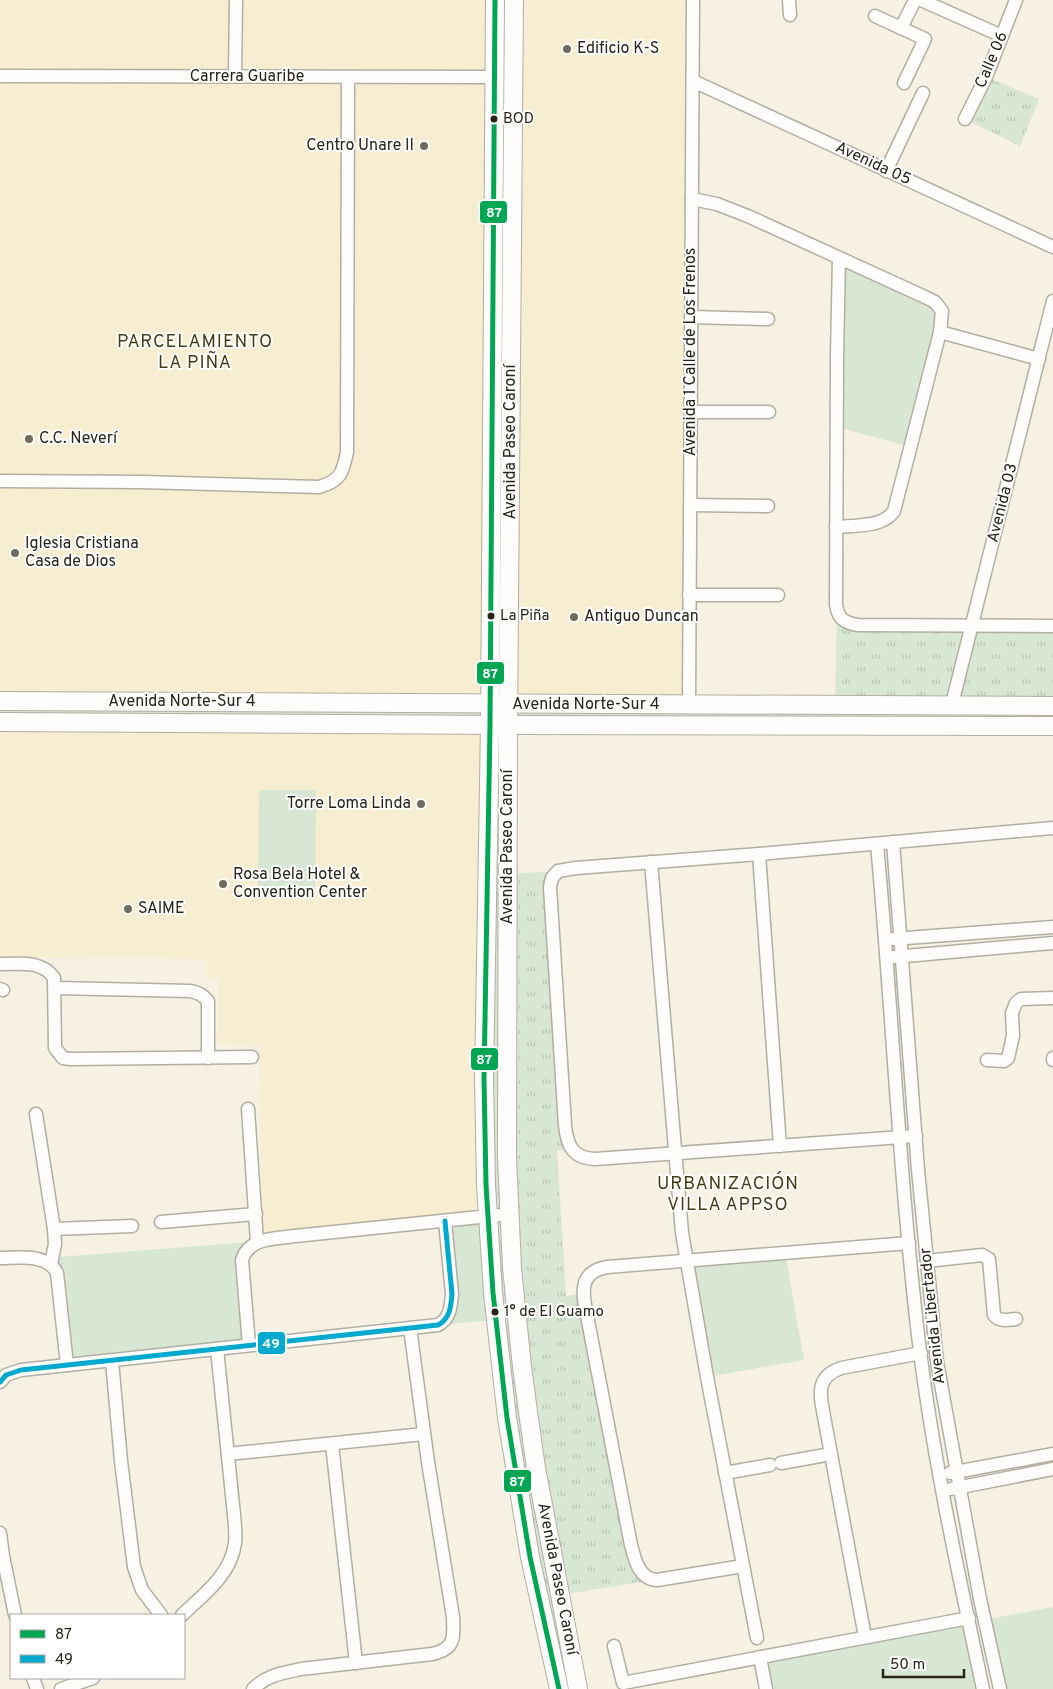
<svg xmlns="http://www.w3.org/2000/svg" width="1053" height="1689" font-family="Overpass,sans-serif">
  <defs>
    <pattern id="grass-tufts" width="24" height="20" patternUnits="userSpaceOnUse" patternTransform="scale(1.25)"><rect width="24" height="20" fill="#d8e6d4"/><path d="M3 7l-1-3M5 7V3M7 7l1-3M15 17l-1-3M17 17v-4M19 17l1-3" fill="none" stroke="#b9c5b5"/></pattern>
  </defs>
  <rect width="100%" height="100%" fill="#f6f1e3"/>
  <!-- built -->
  <g fill="#f7edd1">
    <path d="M0,0H495L490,704L0,701Z"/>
    <path d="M514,0H693L689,705H509Z"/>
    <path d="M0,722L490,725L488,1216L263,1241L259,1101L260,1046L217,1044L218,979L207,978V959L0,957Z"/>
  </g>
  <!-- grass -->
  <g fill="url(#grass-tufts)" fill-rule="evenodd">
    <path d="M495,0H514L509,705L835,704L837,612L845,622L1053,626V726L508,725V874L558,871L555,874L572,1149L557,1151L566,1296L583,1293L631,1545L653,1580L560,1595L578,1689H559L493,1293L490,725L0,722V701L490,704ZM490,704L509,705L508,725H490Z"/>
    <path d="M986,77L1039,99L1020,146L965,119Z"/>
  </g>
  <!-- green -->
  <g fill="#d8e6d4">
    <path d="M839,258L940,307L911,447L837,427Z"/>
    <path d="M259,790H316L315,888H258Z"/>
    <path d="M488,1216L495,1320L438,1325L447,1319L445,1221Z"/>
    <path d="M263,1241L245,1251L249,1345L67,1365L57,1273L33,1259Z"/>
    <path d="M785,1252L804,1360L707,1377L686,1260Z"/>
    <path d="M1053,1607V1689H1000L984,1620Z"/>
    <path d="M969,1618L983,1689H766L760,1657Z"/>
  </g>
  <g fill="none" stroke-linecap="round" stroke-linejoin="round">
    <defs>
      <g id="street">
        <path d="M789,0L790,15"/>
        <path d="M921,0L1002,36"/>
        <path d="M875,16L925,39L904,83"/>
        <path d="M901,28L915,0"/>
        <path d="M0,76L495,77"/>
        <path d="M235,76L236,0"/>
        <path d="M693,81L1053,247"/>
        <path d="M965,119L986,77L1016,0"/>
        <path d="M886,171L923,93"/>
        <path d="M692,199L717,204L750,217L925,297L935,302L942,311L940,332L894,511C883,528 854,525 836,527"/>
        <path d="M839,258L837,356L836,605C838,619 845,623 858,625L1053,626"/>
        <path d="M691,317L768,319"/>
        <path d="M940,332L1039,359"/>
        <path d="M691,412H769"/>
        <path d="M0,481L141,482L319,487C340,481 343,473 347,452L348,77"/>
        <path d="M690,505L768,506"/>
        <path d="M689,595H778"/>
        <path d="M952,704L1053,301"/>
        <path d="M689,705L693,0"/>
        <path d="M893,842L918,1170L937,1362L980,1599L1000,1689"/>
        <path d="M877,844C892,1008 899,1172 918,1335C932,1454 958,1572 983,1689"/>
        <path d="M759,854L780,1146"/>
        <path d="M651,862L682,1233L707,1377L757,1638"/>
        <path d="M893,939L1053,927"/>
        <path d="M894,957L1053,943"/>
        <path d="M0,964C20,964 42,960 54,978L55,1048L63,1058L70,1059L252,1057"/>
        <path d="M56,988L190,991C198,992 203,995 208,1001V1058"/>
        <path d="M0,989L3,990"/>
        <path d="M1053,1058V1060"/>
        <path d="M987,1060L1004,1061L1008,1058L1013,1036L1012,1013L1016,1003L1021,999L1053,998"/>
        <path d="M248,1109L257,1242"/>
        <path d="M36,1114L54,1229L55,1244L51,1264"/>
        <path d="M916,1136L595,1159C572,1158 567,1145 565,1125L550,887L552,878L558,871L576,868L759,854L1053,828"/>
        <path d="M161,1222L256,1214"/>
        <path d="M54,1229L132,1226"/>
        <path d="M0,1258C19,1258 47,1253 57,1273L67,1365"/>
        <path d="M927,1261L982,1255L989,1259L994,1315C999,1322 1008,1320 1016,1319"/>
        <path d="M249,1345L242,1260C249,1237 275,1239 295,1236L509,1214"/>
        <path d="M112,1361L121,1461L134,1567L142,1590L161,1615"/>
        <path d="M0,1382L6,1375L21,1370L438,1325C450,1319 451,1306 452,1294L445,1221"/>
        <path d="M332,1444L356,1663"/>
        <path d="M228,1454L424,1434"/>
        <path d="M781,1463L831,1454"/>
        <path d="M725,1473L770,1465"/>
        <path d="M950,1473L1053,1454"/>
        <path d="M951,1489L1053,1469"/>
        <path d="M0,1533L3,1556L15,1615"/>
        <path d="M743,1566L657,1580C639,1579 635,1560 631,1545L589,1326C585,1302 573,1273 607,1267L909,1243"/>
        <path d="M182,1615C203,1595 231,1575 235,1543C236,1534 235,1525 234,1515L217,1349"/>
        <path d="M865,1637L825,1422C821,1398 813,1378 841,1368L921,1353"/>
        <path d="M614,1646L623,1683L969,1618"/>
        <path d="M760,1657L766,1689"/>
        <path d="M33,1678L37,1689"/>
        <path d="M61,1689L93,1678"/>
        <path d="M253,1689C267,1675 282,1673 301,1669L432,1654C455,1649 454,1638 453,1617L428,1462L410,1328"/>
      </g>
      <g id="secondary">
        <path d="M495,0L490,725L484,1079L486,1185L493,1293L507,1418L530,1557L559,1689"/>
        <path d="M514,0L508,725L507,1158L512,1268L522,1367L529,1419L536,1468L578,1689"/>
        <path d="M0,701L1053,706"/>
        <path d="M0,722L508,725L1053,726"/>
      </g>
    </defs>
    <!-- street casing -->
    <use href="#street" stroke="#b2aea2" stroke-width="15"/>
    <!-- secondary casing -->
    <use href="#secondary" stroke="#b2aea2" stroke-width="20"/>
    <!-- street -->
    <use href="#street" stroke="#fefdfb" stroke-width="12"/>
    <!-- secondary -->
    <use href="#secondary" stroke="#fefdfb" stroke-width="18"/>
    <defs>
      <path id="bus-1" d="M495,0L490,725L484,1079L486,1185L493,1293L507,1418L530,1557L559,1689"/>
      <path id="bus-2" d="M0,1382L6,1375L21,1370L438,1325C450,1319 451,1306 452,1294L445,1221"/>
    </defs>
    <!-- bus-1 casing -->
    <use href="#bus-1" stroke="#fff" stroke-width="9"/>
    <!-- bus-2 casing -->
    <use href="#bus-2" stroke="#fff" stroke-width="9"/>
    <!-- bus-1 -->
    <use href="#bus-1" stroke="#00a651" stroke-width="5"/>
    <!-- bus-2 -->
    <use href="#bus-2" stroke="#00a9ce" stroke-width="5"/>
  </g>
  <!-- markers -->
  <g fill="#6f6b5e" stroke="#fff" stroke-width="2">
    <circle cx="567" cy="49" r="5"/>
    <circle cx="424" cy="146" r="5"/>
    <circle cx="29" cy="439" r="5"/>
    <circle cx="15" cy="553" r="5"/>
    <circle cx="574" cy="617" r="5"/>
    <circle cx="421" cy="804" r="5"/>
    <circle cx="223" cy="884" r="5"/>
    <circle cx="128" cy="909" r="5"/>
  </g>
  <g fill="#272317" stroke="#fff" stroke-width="2">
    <circle cx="494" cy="119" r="4.5"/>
    <circle cx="491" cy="616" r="4.5"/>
    <circle cx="495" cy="1312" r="4.5"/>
  </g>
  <g text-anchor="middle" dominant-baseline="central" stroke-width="4" stroke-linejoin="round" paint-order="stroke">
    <!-- bus labels -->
    <g font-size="15" fill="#272317" stroke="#fff" text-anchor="start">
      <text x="503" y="119">BOD</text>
      <text x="500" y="616">La Piña</text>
      <text x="504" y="1312">1° de El Guamo</text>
    </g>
    <!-- poi labels -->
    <g font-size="16" fill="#272317" stroke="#fff" text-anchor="start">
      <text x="577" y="49">Edificio K-S</text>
      <text x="414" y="146" text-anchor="end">Centro Unare II</text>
      <text x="39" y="439">C.C. Neverí</text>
      <text x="25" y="544">Iglesia Cristiana<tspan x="25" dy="18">Casa de Dios</tspan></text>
      <text x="584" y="617">Antiguo Duncan</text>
      <text x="411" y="804" text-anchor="end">Torre Loma Linda</text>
      <text x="233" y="875">Rosa Bela Hotel &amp;<tspan x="233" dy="18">Convention Center</tspan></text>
      <text x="138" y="909">SAIME</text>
    </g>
    <!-- street labels -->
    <g font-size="16" fill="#272317" stroke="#fff">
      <text transform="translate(992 60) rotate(-67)">Calle 06</text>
      <text x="247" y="77">Carrera Guaribe</text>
      <text transform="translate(873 164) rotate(25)">Avenida 05</text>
      <text transform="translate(691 352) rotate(-90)">Avenida 1 Calle de Los Frenos</text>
      <text transform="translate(511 442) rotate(-90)">Avenida Paseo Caroní</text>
      <text transform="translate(1003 503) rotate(-76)">Avenida 03</text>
      <text x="182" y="702">Avenida Norte-Sur 4</text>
      <text x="586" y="705">Avenida Norte-Sur 4</text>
      <text transform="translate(508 847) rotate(-90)">Avenida Paseo Caroní</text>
      <text transform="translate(933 1316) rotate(-96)">Avenida Libertador</text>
      <text transform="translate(557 1579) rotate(79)">Avenida Paseo Caroní</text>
    </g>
    <!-- neighbourhood labels -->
    <g font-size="18" letter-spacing="1" fill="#453b12" stroke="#fff">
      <text x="195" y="342">PARCELAMIENTO<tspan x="195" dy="21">LA PIÑA</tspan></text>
      <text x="728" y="1184">URBANIZACIÓN<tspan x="728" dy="21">VILLA APPSO</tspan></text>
    </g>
  </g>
  <g stroke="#fff" stroke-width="2">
    <rect x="479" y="200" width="29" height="24" rx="5" fill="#00a651"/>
    <rect x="476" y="661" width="29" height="24" rx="5" fill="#00a651"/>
    <rect x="470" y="1047" width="29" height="24" rx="5" fill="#00a651"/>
    <rect x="257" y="1331" width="29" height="24" rx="5" fill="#00a9ce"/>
    <rect x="503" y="1469" width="29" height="24" rx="5" fill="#00a651"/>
  </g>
  <g font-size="14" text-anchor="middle" font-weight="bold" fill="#fff">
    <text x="494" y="217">87</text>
    <text x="490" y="678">87</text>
    <text x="484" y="1064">87</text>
    <text x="271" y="1348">49</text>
    <text x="517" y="1486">87</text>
  </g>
  <!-- legend -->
  <rect x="10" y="1614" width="175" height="65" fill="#ffffff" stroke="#a9a7a2"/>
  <rect x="20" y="1630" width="25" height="8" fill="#00a651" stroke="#a9a7a2"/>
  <text x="55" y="1639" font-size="15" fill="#272317">87</text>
  <rect x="20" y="1655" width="25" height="8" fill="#00a9ce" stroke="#a9a7a2"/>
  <text x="55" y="1664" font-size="15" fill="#272317">49</text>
  <!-- scale -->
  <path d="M883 1669v8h81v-8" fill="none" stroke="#272317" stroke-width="2.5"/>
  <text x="890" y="1669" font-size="15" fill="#272317" stroke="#ffffff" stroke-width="4" paint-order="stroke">50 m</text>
</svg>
